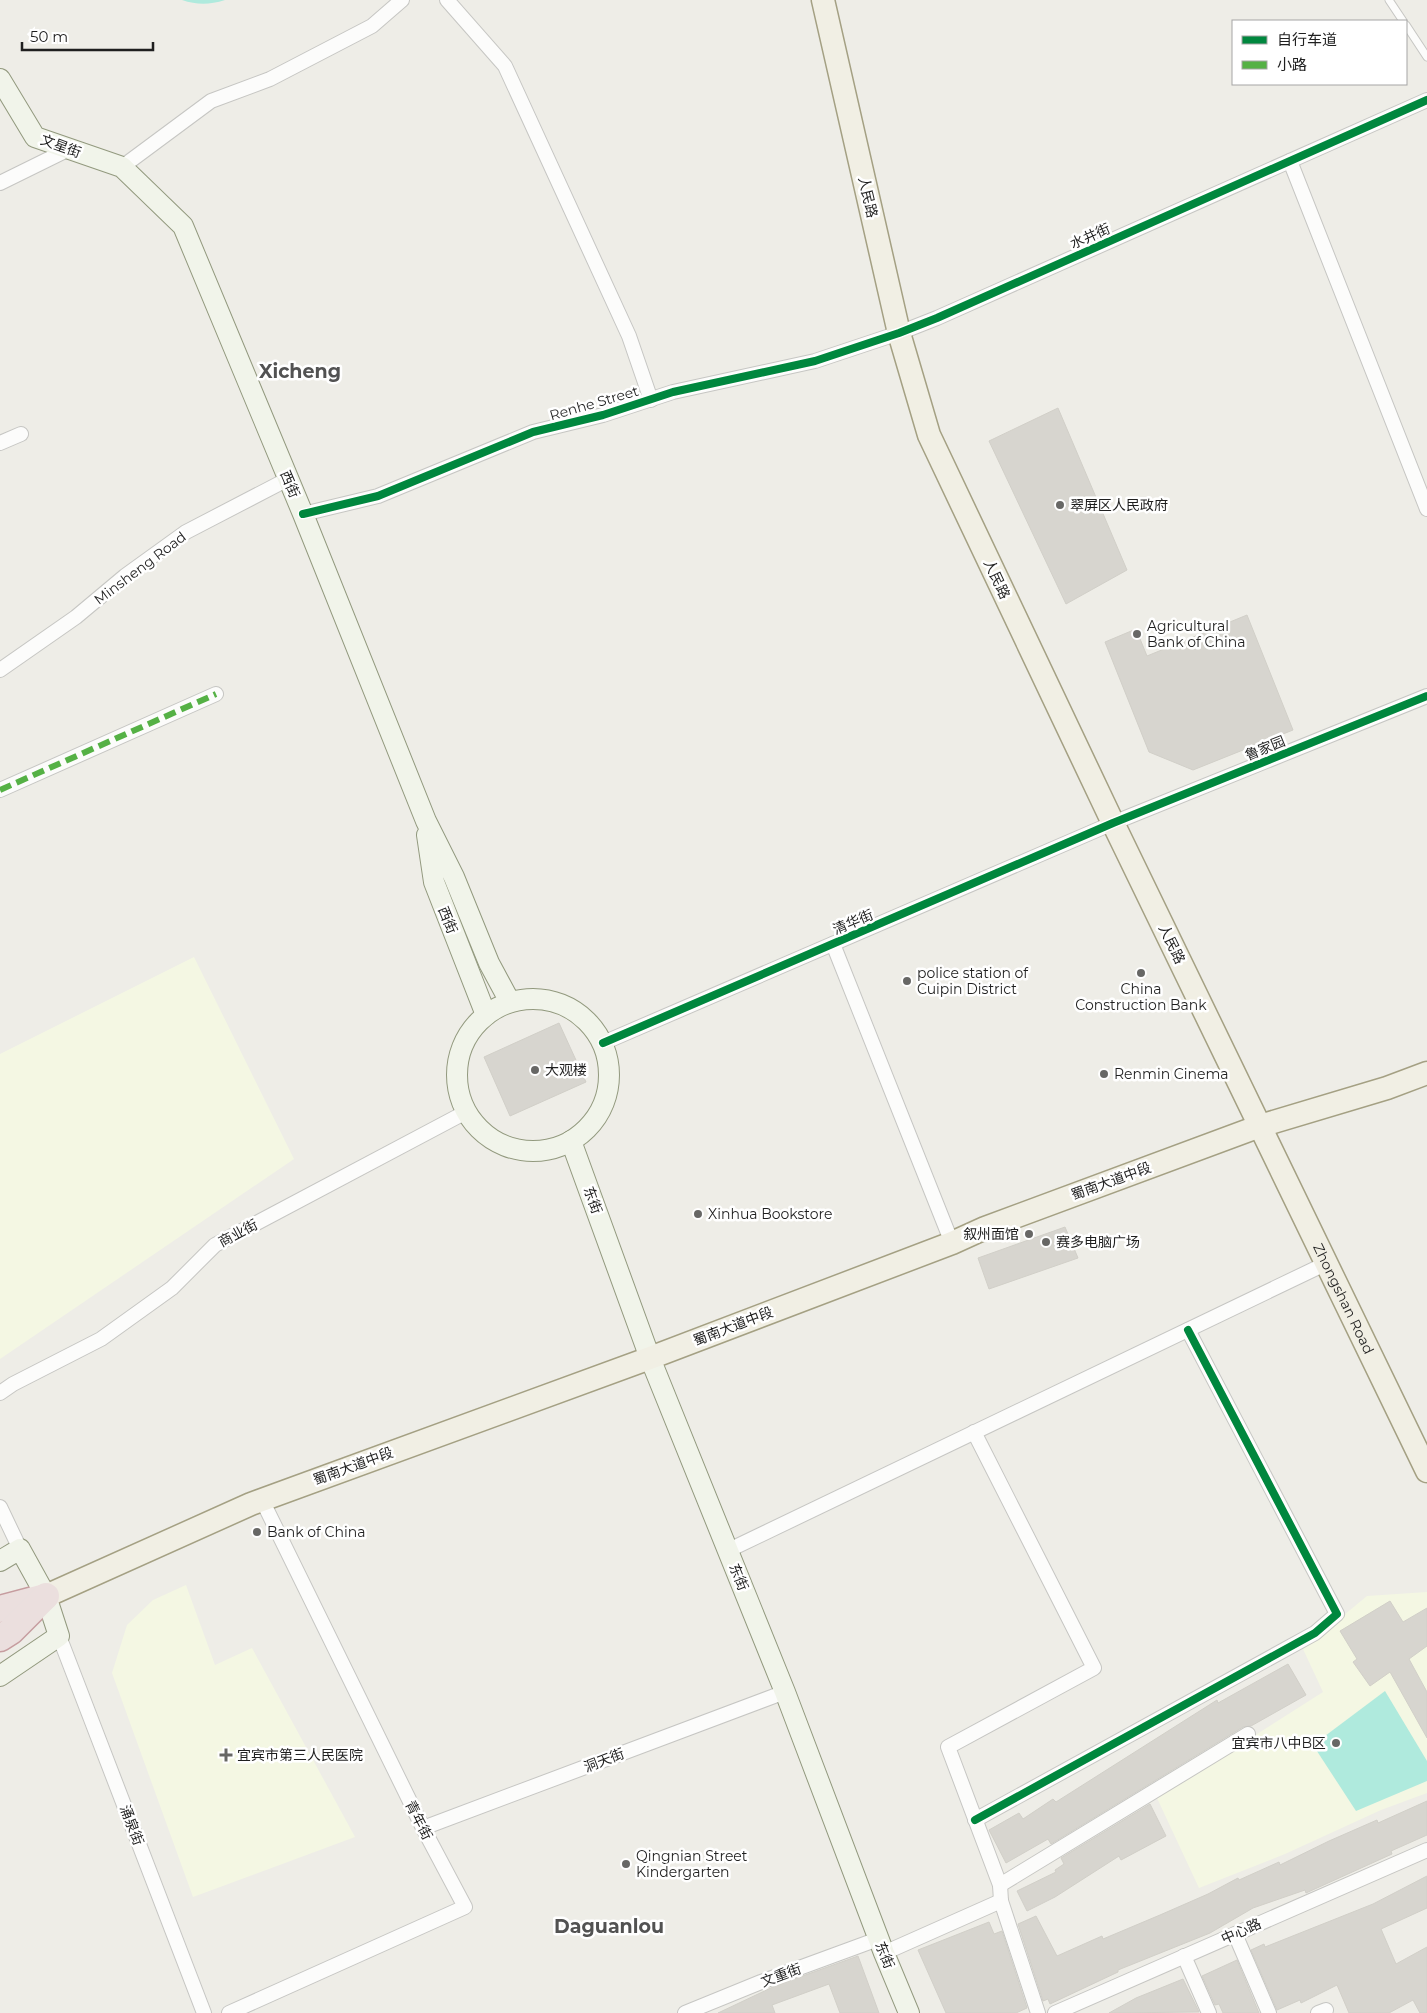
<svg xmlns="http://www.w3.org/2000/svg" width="1427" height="2013" font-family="Montserrat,'Noto Sans SC',sans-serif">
  <rect width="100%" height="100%" fill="#eeede7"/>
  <!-- education -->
  <g fill="#f4f7e3">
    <path d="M194,957L294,1159L0,1359V1054Z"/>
    <path d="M186,1585L215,1665L252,1648L355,1837L193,1897L112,1673L127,1625L153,1600Z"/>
    <path d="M1427,1592V1793L1381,1810L1285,1854L1199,1888L1157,1798L1323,1692L1303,1649L1367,1596Z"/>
  </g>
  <!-- pitch -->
  <g fill="#afeadd">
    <path d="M182,0H225C209,5 197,5 182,0Z"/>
    <path d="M1385,1691L1427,1761V1781L1356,1811L1313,1745Z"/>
  </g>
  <!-- building -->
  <g fill="#d7d5cf" stroke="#d1cfc8">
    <path d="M1058,408L1127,570L1066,604L989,441Z"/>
    <path d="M1247,615L1293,730L1193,770L1149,752L1105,642L1136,629L1147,656Z"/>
    <path d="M559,1023L586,1082L510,1116L484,1057Z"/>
    <path d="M1065,1227L1078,1258L989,1289L978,1258Z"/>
    <path d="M1390,1601L1403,1622L1427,1608V1646L1409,1659L1427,1692V1738L1390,1672L1370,1686L1353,1662L1357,1659L1340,1631Z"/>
    <path d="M1288,1664L1306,1695L1251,1726L1243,1727L1051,1844L1048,1839L1006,1863L989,1830L1019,1813L1023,1819L1053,1799L1056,1802L1217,1700L1218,1703Z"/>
    <path d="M1427,1801V1835L1391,1851L1392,1854L1306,1893L1305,1890L1253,1908L1210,1933L1118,1970V1972L1050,2004L1048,1999L1043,2001L1018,1924L1036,1916L1057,1956L1102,1936L1103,1939L1160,1915L1208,1894L1238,1878L1239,1880L1279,1862L1280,1865L1329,1841L1377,1820L1378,1823Z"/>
    <path d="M1150,1804L1166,1836L1121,1860L1119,1856L1055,1897L1027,1911L1017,1891L1056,1872L1055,1870L1064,1864L1061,1858Z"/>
    <path d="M1427,1876V1908L1381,1929L1396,1964L1427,1947V2013H1420L1413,2000L1389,2013H1349L1337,1985L1301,2003L1300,2000L1277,2010L1251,1950L1264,1944L1265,1947L1373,1904Z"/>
    <path d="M989,1922L994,1934L1002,1931L1027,2008L1016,2013H946L918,1950Z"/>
    <path d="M858,1956L879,2013H840L829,1984L772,2005L775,2013H718L775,1986Z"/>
    <path d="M1237,1960L1259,2013H1223L1219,2004L1215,2005L1202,1976Z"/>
    <path d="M1183,1979L1199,2012L1109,2013L1136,1998Z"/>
  </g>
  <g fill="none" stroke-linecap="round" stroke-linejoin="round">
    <defs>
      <g id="lane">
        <path d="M1389,0L1403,21"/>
        <path d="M1406,25L1427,57"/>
      </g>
      <g id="street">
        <path d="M447,0L505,66L629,336L651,400"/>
        <path d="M1290,161L1427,509"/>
        <path d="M122,167L211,101L270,79L372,26L402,0"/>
        <path d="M0,183L69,149"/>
        <path d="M0,443L21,434"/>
        <path d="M303,514L378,496L533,432L603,415L673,392L815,361L899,333L937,318L1427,100"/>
        <path d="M0,670L76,617L125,576L186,532L288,479"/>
        <path d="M0,790L216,694"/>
        <path d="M833,944L952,1243"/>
        <path d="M603,1043L1113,823L1427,696"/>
        <path d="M0,1393L13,1384L101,1339L172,1288L215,1245L466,1112"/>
        <path d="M974,1432L1094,1668L948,1747L1000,1885L1001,1901L1038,2013"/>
        <path d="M0,1507L20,1549"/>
        <path d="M729,1550L1327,1263"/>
        <path d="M59,1636L204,2013"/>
        <path d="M975,1820L1315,1633L1337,1614L1188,1330"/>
        <path d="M423,1828L785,1692"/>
        <path d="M1000,1885L1248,1734"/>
        <path d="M1235,1934L1269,2013"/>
        <path d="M884,1953L1001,1901"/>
        <path d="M1184,1956L1209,2013"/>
        <path d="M229,2013L465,1907L423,1828L262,1500"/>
        <path d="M685,2013L761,1982L878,1939"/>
        <path d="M1055,2013L1427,1850"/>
        <path d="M1318,2013L1326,2010"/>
      </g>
      <g id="secondary">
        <path d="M0,79L35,137L122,167L183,226L303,514L426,821L454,877L489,963L510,1002"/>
        <path d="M427,835L434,882L486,1015"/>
        <circle cx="533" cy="1075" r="76"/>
        <path d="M571,1141L650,1358L785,1692L884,1953L909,2013"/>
        <path d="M0,1561L20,1549L46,1596L59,1636L0,1676"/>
      </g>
      <g id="primary">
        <path id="s1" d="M823,0L899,333L929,435L1113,823L1427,1471"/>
        <path d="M46,1596L251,1504L650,1358L952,1243L985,1228L1260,1126L1387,1088L1427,1073"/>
      </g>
      <g id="highway">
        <path d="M0,1609L45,1597"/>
        <path d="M0,1638L11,1631L46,1596"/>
      </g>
    </defs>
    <!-- lane casing -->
    <use href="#lane" stroke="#c6c6c3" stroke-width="9"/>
    <!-- street casing -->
    <use href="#street" stroke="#c6c6c3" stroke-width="16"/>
    <!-- secondary casing -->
    <use href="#secondary" stroke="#92997e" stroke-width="22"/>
    <!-- primary casing -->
    <use href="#primary" stroke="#a4a083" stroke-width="25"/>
    <!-- highway casing -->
    <use href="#highway" stroke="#c69c9f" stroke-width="29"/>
    <!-- lane -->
    <use href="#lane" stroke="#fcfcfb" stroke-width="7"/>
    <!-- street -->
    <use href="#street" stroke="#fcfcfb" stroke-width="14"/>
    <!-- secondary -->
    <use href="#secondary" stroke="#f1f4ea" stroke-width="20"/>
    <!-- primary -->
    <use href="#primary" stroke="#f1efe4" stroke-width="22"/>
    <!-- highway -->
    <use href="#highway" stroke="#ebdfde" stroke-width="26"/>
    <!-- quiet -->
    <path stroke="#55b145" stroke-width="6" stroke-dasharray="12 6" stroke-linecap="butt" d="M0,790L216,694"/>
    <defs>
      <g id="cycleway">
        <path d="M303,514L378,496L533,432L603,415L673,392L815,361L899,333L937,318L1427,100"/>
        <path d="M603,1043L1113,823L1427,696"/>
        <path d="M975,1820L1315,1633L1337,1614L1188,1330"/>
      </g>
    </defs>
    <!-- cycleway casing -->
    <use href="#cycleway" stroke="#fff" stroke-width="11"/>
    <!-- cycleway -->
    <use href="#cycleway" stroke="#00873e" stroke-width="8"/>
  </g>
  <!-- markers -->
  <g fill="#676765" stroke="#fff" stroke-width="2">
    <circle cx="1060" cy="505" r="5"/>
    <circle cx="1137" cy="634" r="5"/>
    <circle cx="1141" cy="973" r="5"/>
    <circle cx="907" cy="981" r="5"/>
    <circle cx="535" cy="1070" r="5"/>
    <circle cx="1104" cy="1074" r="5"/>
    <circle cx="698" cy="1214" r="5"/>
    <circle cx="1029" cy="1234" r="5"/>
    <circle cx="1046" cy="1242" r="5"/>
    <circle cx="257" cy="1532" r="5"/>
    <circle cx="1336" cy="1743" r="5"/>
    <path d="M223.5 1747.5h5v5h5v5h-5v5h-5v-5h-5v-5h5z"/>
    <circle cx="626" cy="1864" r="5"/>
  </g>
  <g text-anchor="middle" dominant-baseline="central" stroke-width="5" stroke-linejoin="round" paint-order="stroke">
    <!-- street labels -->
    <g font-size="14" fill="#1f1f1f" stroke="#fff">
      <text transform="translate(61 146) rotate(20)">文星街</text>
      <text transform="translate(868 197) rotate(77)">人民路</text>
      <text transform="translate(1090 236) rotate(-24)">水井街</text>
      <text transform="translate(594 403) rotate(-16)">Renhe Street</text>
      <text transform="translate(290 484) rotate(67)">西街</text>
      <text transform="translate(140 568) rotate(-37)">Minsheng Road</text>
      <text transform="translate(997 579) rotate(65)">人民路</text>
      <text transform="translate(1265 748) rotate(-22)">鲁家园</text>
      <text transform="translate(448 920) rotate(68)">西街</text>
      <text transform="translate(853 922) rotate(-23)">清华街</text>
      <text transform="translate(1172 944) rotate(64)">人民路</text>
      <text transform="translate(1111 1181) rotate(-20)">蜀南大道中段</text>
      <text transform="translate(593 1200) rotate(70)">东街</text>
      <text transform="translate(238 1233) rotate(-28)">商业街</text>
      <text stroke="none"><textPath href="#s1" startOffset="1406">Zhongshan Road</textPath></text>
      <text transform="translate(733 1326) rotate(-21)">蜀南大道中段</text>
      <text transform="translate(353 1466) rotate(-20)">蜀南大道中段</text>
      <text transform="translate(739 1577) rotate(68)">东街</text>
      <text transform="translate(604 1760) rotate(-21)">洞天街</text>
      <text transform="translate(419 1820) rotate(63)">青年街</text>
      <text transform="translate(132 1825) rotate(69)">涌泉街</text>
      <text transform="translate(1241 1931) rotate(-24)">中心路</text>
      <text transform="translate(885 1955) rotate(68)">东街</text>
      <text transform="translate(781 1975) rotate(-20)">文重街</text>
    </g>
    <!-- poi labels -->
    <g font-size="14" fill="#1f1f1f" stroke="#fff" text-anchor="start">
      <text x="1070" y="505">翠屏区人民政府</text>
      <text x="1147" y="626">Agricultural<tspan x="1147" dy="16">Bank of China</tspan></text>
      <text x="917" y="973">police station of<tspan x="917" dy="16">Cuipin District</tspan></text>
      <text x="1141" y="989" text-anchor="middle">China<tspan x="1141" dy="16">Construction Bank</tspan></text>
      <text x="545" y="1070">大观楼</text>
      <text x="1114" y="1074">Renmin Cinema</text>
      <text x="708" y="1214">Xinhua Bookstore</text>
      <text x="1019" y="1234" text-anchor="end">叙州面馆</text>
      <text x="1056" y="1242">赛多电脑广场</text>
      <text x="267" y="1532">Bank of China</text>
      <text x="1326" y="1743" text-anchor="end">宜宾市八中B区</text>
      <text x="237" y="1755">宜宾市第三人民医院</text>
      <text x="636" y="1856">Qingnian Street<tspan x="636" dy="16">Kindergarten</tspan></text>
    </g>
    <!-- district labels -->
    <g font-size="19" font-weight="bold" fill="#525252" stroke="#fff">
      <text x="300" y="371">Xicheng</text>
      <text x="609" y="1926">Daguanlou</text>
    </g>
  </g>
  <!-- legend -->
  <rect x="1232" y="20" width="175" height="65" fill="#ffffff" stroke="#a5a5a5"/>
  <rect x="1242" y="36" width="25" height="8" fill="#00873e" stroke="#a5a5a5"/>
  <text x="1277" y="45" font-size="15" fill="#1f1f1f">自行车道</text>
  <rect x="1242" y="61" width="25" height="8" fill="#55b145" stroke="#a5a5a5"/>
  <text x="1277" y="70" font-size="15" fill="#1f1f1f">小路</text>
  <!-- scale -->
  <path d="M22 42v8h131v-8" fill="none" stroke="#1f1f1f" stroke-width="2.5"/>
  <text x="30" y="42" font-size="15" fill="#1f1f1f" stroke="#ffffff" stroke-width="4" paint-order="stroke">50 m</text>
</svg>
